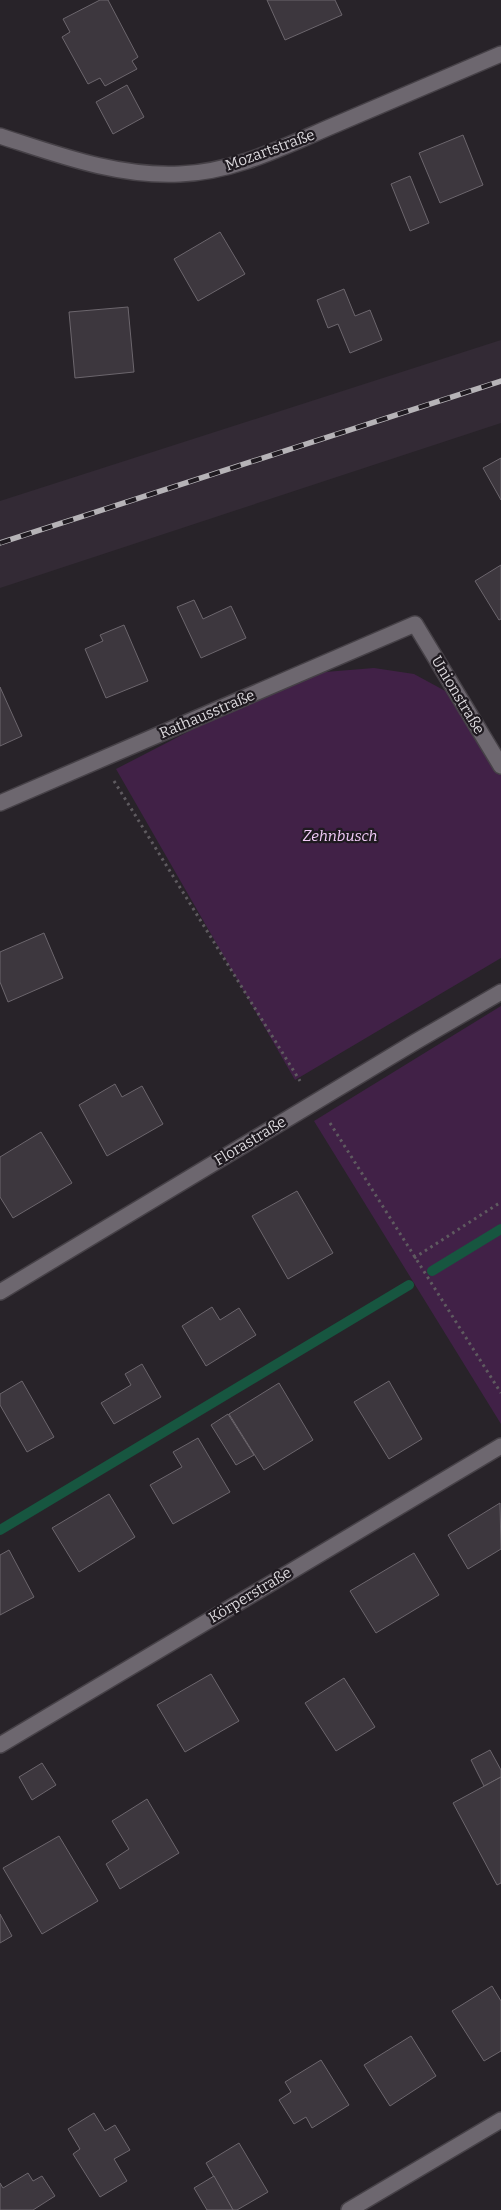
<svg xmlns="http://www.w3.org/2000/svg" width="501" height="2210" font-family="Bitter,serif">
  <rect width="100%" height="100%" fill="#282329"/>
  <!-- built -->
  <path fill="#332a35" d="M501,340V423L0,588V501Z"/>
  <!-- green -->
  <g fill="#412147">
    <path d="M374,668L414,674L460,699L501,770V958L295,1080L116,769L267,691L325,672Z"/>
    <path d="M501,1006V1424L314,1121Z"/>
  </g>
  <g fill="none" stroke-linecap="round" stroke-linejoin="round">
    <!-- stream -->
    <g stroke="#175640" stroke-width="10">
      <path d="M432,1271L501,1229"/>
      <path d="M0,1530L409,1285"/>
    </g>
  </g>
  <!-- building -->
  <g fill="#3d373e" stroke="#6c666d">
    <path d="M100,0H108L138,57L132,61L137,69L105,86L100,78L88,84L62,37L70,32L63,19Z"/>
    <path d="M267,0H335L342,15L285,40Z"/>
    <path d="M127,85L144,117L113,134L96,102Z"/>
    <path d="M463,135L483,185L440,203L419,153Z"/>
    <path d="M410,176L429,223L410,231L391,184Z"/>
    <path d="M220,232L245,274L198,301L174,259Z"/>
    <path d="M344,289L355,316L370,310L382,340L350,353L338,324L328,328L317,300Z"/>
    <path d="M128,307L134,372L75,378L69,312Z"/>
    <path d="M501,458V500L483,468Z"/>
    <path d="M501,565V619L499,620L475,581Z"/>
    <path d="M194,600L203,619L231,606L246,638L201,658L177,607Z"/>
    <path d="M124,625L148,681L106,698L85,649L103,641L100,635Z"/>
    <path d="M0,687L22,736L0,746Z"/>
    <path d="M44,933L63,978L8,1002L0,982V952Z"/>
    <path d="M115,1084L122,1097L142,1086L163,1124L107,1156L79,1105Z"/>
    <path d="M41,1132L72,1183L13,1218L0,1197V1157Z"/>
    <path d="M297,1191L333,1253L288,1279L252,1216Z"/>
    <path d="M212,1307L220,1320L239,1308L256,1335L206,1366L182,1326Z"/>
    <path d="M142,1364L161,1397L114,1424L101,1403L131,1385L125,1374Z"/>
    <path d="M22,1381L54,1437L27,1452L0,1405V1394Z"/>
    <path d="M389,1381L422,1439L389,1459L354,1402Z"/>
    <path d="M279,1383L313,1440L264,1470L229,1414Z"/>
    <path d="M228,1414L254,1455L236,1465L211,1425Z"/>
    <path d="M198,1438L230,1492L173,1524L150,1485L182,1467L173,1452Z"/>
    <path d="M109,1494L135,1537L79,1572L52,1528Z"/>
    <path d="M500,1503L501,1549L468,1569L448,1535Z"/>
    <path d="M9,1550L34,1597L0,1615V1555Z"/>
    <path d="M414,1553L439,1595L376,1633L350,1591Z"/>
    <path d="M211,1674L239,1721L185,1752L157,1705Z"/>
    <path d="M344,1678L375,1727L336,1751L305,1703Z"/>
    <path d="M490,1750L501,1770V1777L484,1786L471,1760Z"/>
    <path d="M42,1763L56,1785L32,1800L19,1777Z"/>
    <path d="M501,1777V1883L497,1885L453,1803Z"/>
    <path d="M147,1799L179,1853L120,1889L106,1864L129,1849L112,1821Z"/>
    <path d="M59,1836L98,1901L42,1934L3,1868Z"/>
    <path d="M0,1914L12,1936L0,1943Z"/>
    <path d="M492,1986L501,2001V2051L484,2061L452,2011Z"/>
    <path d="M411,2036L436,2076L390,2106L364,2065Z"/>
    <path d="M321,2060L349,2105L312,2128L306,2117L294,2124L279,2100L291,2092L285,2082Z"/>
    <path d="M94,2113L105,2131L115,2125L130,2150L114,2159L127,2181L100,2197L73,2154L80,2149L68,2129Z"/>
    <path d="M239,2143L268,2192L237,2210H233L206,2163Z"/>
    <path d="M28,2173L33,2181L42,2176L55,2196L33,2210H0V2183L3,2188Z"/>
    <path d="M214,2176L233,2210H207L194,2188Z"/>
  </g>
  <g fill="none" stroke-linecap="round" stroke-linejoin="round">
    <defs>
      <g id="street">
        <path d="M0,136C59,155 117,177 180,174C236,172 287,145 337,124C392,101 446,77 501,54"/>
        <path d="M0,803L415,624L501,766"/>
        <path d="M0,1292L415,1042L501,992"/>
        <path d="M0,1745L501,1446"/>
        <path d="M349,2210L501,2120"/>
      </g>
    </defs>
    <!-- street casing -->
    <use href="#street" stroke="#464147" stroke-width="18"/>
    <!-- path -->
    <g stroke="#5f5b60" stroke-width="3" stroke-dasharray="2.5 4" stroke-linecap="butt">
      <path d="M114,781L300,1081"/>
      <path d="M330,1123L501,1393"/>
      <path d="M414,1258L501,1202"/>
    </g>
    <!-- street -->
    <use href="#street" stroke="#6d676f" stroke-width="15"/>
    <defs>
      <path id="rail" d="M0,543L501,381"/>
    </defs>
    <!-- rail casing -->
    <use href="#rail" stroke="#b6b3b7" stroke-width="5.5"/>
    <!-- rail -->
    <use href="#rail" stroke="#1f1a20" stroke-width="4" stroke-dasharray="11" stroke-linecap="butt"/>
  </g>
  <g text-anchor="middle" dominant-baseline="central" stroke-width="4.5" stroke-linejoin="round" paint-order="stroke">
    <!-- street labels -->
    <g font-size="15" fill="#dcd9dd" stroke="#1f1a20">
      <text transform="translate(270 150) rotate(-20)">Mozartstraße</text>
      <text transform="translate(458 695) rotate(59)">Unionstraße</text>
      <text transform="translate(207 714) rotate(-23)">Rathausstraße</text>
      <text transform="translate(250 1141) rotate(-31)">Florastraße</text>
      <text transform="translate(250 1595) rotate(-31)">Körperstraße</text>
    </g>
    <!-- park labels -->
    <g font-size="15" font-style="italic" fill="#f1cbf8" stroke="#1f1a20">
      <text x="340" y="836">Zehnbusch</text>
    </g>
  </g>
</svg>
